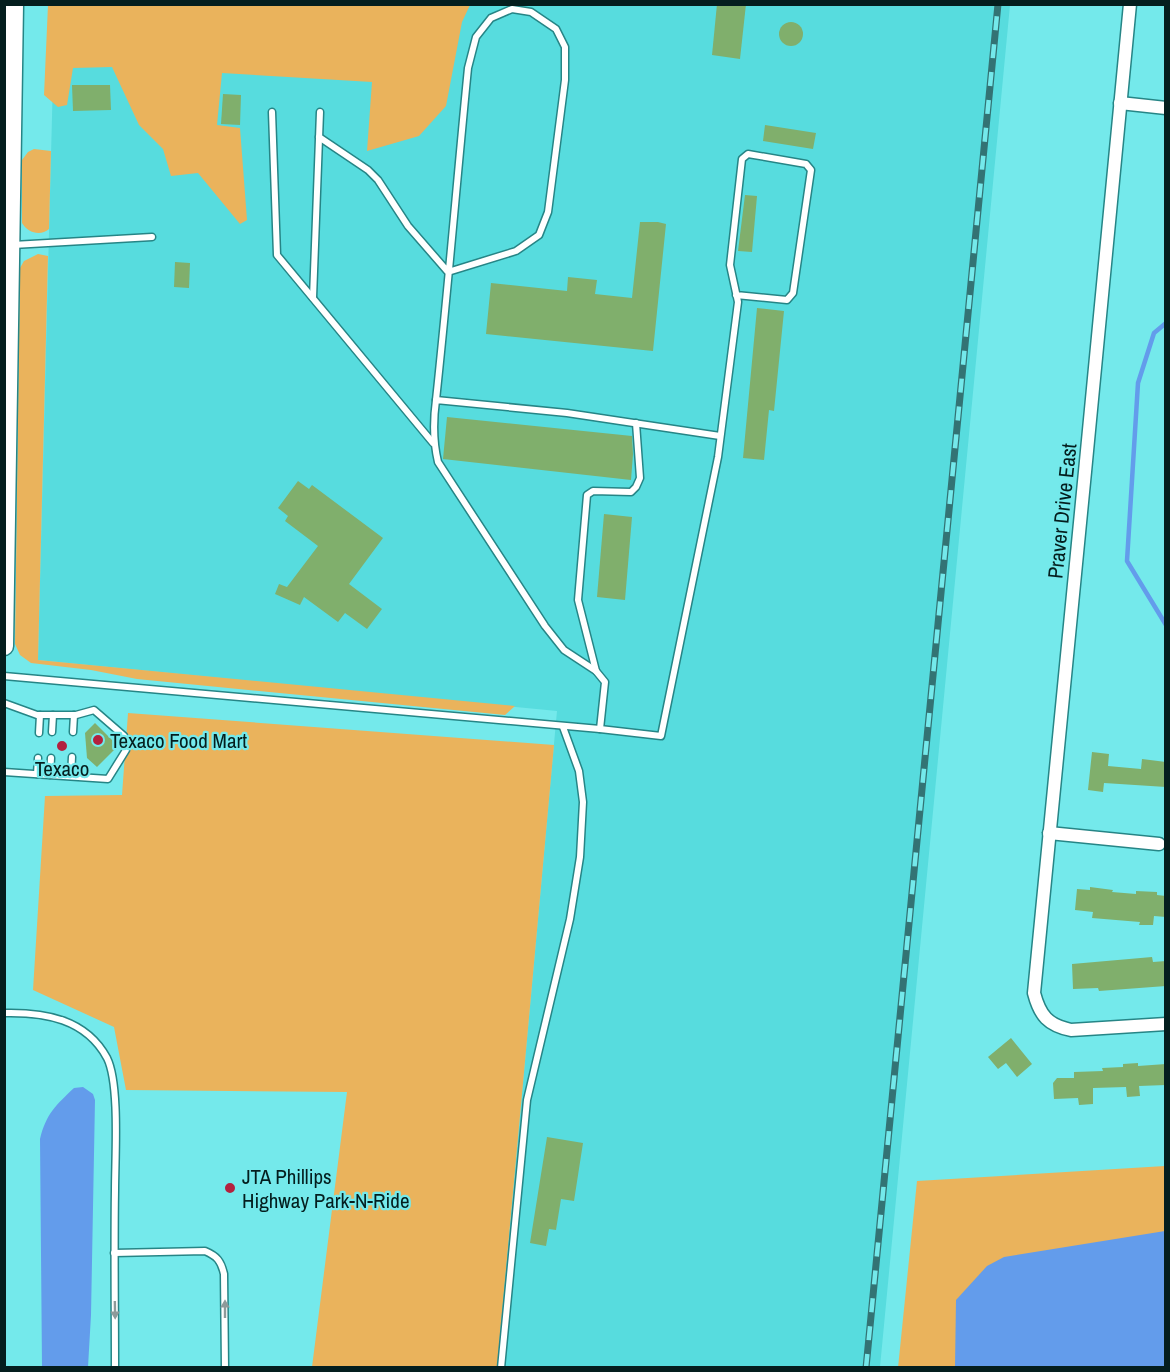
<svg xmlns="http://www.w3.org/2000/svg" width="1170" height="1372" font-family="'Archivo Narrow',sans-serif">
  <rect width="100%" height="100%" fill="#74e9eb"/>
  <!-- built -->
  <path fill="#57dcde" d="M58,5H1010L880,1367H497L557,711L38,660L53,78Z"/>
  <!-- green -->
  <g fill="#eab35c">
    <path d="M48,5V4L470,5L462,22L446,106L419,136L367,151L372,82L222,73L217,125L240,128L247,220L240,224L198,173L171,176L163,149L139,125L112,67L73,68L67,105L58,107L44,95Z"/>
    <path d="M34,149L51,151L49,229C40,237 27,232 22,223V160L28,152Z"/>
    <path d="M38,254L48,256L38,660L515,706L505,715L137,679L91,670L31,663L20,655L15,644L20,268L24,261Z"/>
    <path d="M128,713L554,745L497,1367H312L347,1092L126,1090L114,1027L33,990L45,796L122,795Z"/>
    <path d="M1165,1166V1367L898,1368L917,1181Z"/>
  </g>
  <!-- water -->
  <g fill="#639ceb">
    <path d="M83,1087L93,1094L95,1100L91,1315L88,1367H42L40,1139C46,1114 56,1105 74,1088Z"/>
    <path d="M1165,1231V1367H955L956,1300L987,1266L1004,1257Z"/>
  </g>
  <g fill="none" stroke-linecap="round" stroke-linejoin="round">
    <!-- stream -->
    <path stroke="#639ceb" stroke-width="4.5" d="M1166,323L1154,333L1138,383L1127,561L1166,625"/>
  </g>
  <!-- building -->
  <g fill="#80af6c">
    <path d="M717,4H746L740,59L712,55Z"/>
    <circle cx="791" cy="34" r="12"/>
    <path d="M72,85H110L111,110L73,111Z"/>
    <path d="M223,94L241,95L240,125L221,124Z"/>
    <path d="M765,125L816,133L813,149L763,141Z"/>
    <path d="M745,195L757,196L752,252L738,251Z"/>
    <path d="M640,222H658L666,224L653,351L486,334L491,283L567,291L568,277L597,280L595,294L632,298Z"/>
    <path d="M175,262L190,263L189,288L174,287Z"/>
    <path d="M757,308L784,311L774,411L769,410L764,460L743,458Z"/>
    <path d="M447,417L632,436L633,454L631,480L443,459Z"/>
    <path d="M298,481L309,489L312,485L383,538L349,584L382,609L367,629L345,613L338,622L304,597L300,605L275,594L279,584L287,587L318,546L285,521L288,516L278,508Z"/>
    <path d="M604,514L632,517L625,600L597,597Z"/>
    <path d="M95,723L118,746L97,767L87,758L85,733Z"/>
    <path d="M1092,752L1109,754L1108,766L1141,769L1142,759L1166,762V787L1104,783L1103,792L1088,790Z"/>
    <path d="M1090,887L1113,890L1112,892L1136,894V891L1157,892V895L1166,896V917L1154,916L1153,925H1139L1140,922L1092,918L1093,912L1075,910L1077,889L1090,890Z"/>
    <path d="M1152,957L1153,962L1166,961V986L1099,991L1098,988L1073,989L1072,964Z"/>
    <path d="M1011,1038L1032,1064L1017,1077L1006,1063L998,1069L988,1057Z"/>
    <path d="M1138,1063V1066L1166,1064V1085L1139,1086L1140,1096L1127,1097L1126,1087L1093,1088V1104L1079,1105L1078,1098L1054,1099L1053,1083L1057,1078H1074V1072L1103,1071L1102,1068L1123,1067V1064Z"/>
    <path d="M547,1137L583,1143L574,1201L561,1199L556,1230L549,1229L546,1246L530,1243Z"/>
  </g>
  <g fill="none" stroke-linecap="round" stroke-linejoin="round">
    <defs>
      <g id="service">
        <path d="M272,112L277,255L433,443"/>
        <path d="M319,137L368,170L378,180L408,226L448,272L516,251L539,235L548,212L565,80V47L556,29L531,12L512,9L491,18L476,37L468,68C457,179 448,289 436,400"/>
        <path d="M13,245L152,237"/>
        <path d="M313,298L320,112"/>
        <path d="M596,671L578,600L587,495L593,491L631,492L636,487L640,478L636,423"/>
        <path d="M4,676L600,729L661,736L718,457L738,302L730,265L742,159L748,154L806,164L811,170L793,293L787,300L736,295"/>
        <path d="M4,703L37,715H76L94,710L124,736L126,750L108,779L4,772"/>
        <path d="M600,729L605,682L596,671L564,650L545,626L438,462C433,441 433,422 436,400L567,413L720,436"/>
        <path d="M52,732L53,715"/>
        <path d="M73,732L74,715"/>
        <path d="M39,733L40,715"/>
        <path d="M37,774L38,758"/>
        <path d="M50,775L51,758"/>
        <path d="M71,776L72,757"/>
        <path d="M4,1013C45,1012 86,1019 107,1058C120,1084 115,1158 115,1190C114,1249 115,1308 115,1368"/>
        <path d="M114,1253L205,1251C217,1256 221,1261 224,1274L225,1368"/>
        <path d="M501,1368L527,1100L570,919L580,857L583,802L579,771L563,727"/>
      </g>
      <g id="minor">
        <path d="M1130,4C1099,334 1066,663 1034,993C1040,1016 1048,1025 1071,1030L1166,1024"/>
        <path d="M1120,103L1166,108"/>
        <path d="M1049,833L1159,844"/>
      </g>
      <path id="primary" d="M4,646L14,4"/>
    </defs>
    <!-- service casing -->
    <use href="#service" stroke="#268586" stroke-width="9"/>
    <!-- minor casing -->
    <use href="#minor" stroke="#268586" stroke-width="15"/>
    <!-- primary casing -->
    <use href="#primary" stroke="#268586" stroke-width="21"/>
    <!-- service -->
    <use href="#service" stroke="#fff" stroke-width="6"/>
    <!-- minor -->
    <use href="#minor" stroke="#fff" stroke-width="12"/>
    <!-- primary -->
    <use href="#primary" stroke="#fff" stroke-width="18"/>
    <defs>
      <path id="rail" d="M866,1368L998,4"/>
    </defs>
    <!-- rail casing -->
    <use href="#rail" stroke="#337374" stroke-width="7"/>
    <!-- rail -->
    <use href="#rail" stroke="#74e9eb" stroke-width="4.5" stroke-dasharray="14" stroke-linecap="butt"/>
  </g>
  <!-- one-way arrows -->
  <defs><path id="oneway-solid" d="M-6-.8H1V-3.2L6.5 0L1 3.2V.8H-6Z" transform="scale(1.5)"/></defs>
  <g fill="#8e9a9a">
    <use href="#oneway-solid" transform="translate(225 1309) rotate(-90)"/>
    <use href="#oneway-solid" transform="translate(115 1310) rotate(89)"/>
  </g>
  <!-- markers -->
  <g fill="#b3213e" stroke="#74e9eb" stroke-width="2">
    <circle cx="98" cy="740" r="6"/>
    <circle cx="62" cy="746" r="6"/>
    <circle cx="230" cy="1188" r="6"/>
  </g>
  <g text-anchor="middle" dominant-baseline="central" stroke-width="4.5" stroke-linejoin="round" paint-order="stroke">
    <!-- street labels -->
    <g font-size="21" fill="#041e1e" stroke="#74e9eb">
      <text transform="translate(1062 511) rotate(-84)">Praver Drive East</text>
    </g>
    <!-- poi labels -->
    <g font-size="21" fill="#041e1e" stroke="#74e9eb" text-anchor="start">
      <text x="110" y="740">Texaco Food Mart</text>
      <text x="62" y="768" text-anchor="middle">Texaco</text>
      <text x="242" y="1176">JTA Phillips<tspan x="242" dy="24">Highway Park-N-Ride</tspan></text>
    </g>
  </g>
  <!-- border -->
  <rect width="1170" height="1372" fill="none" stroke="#041e1e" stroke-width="12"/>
</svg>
